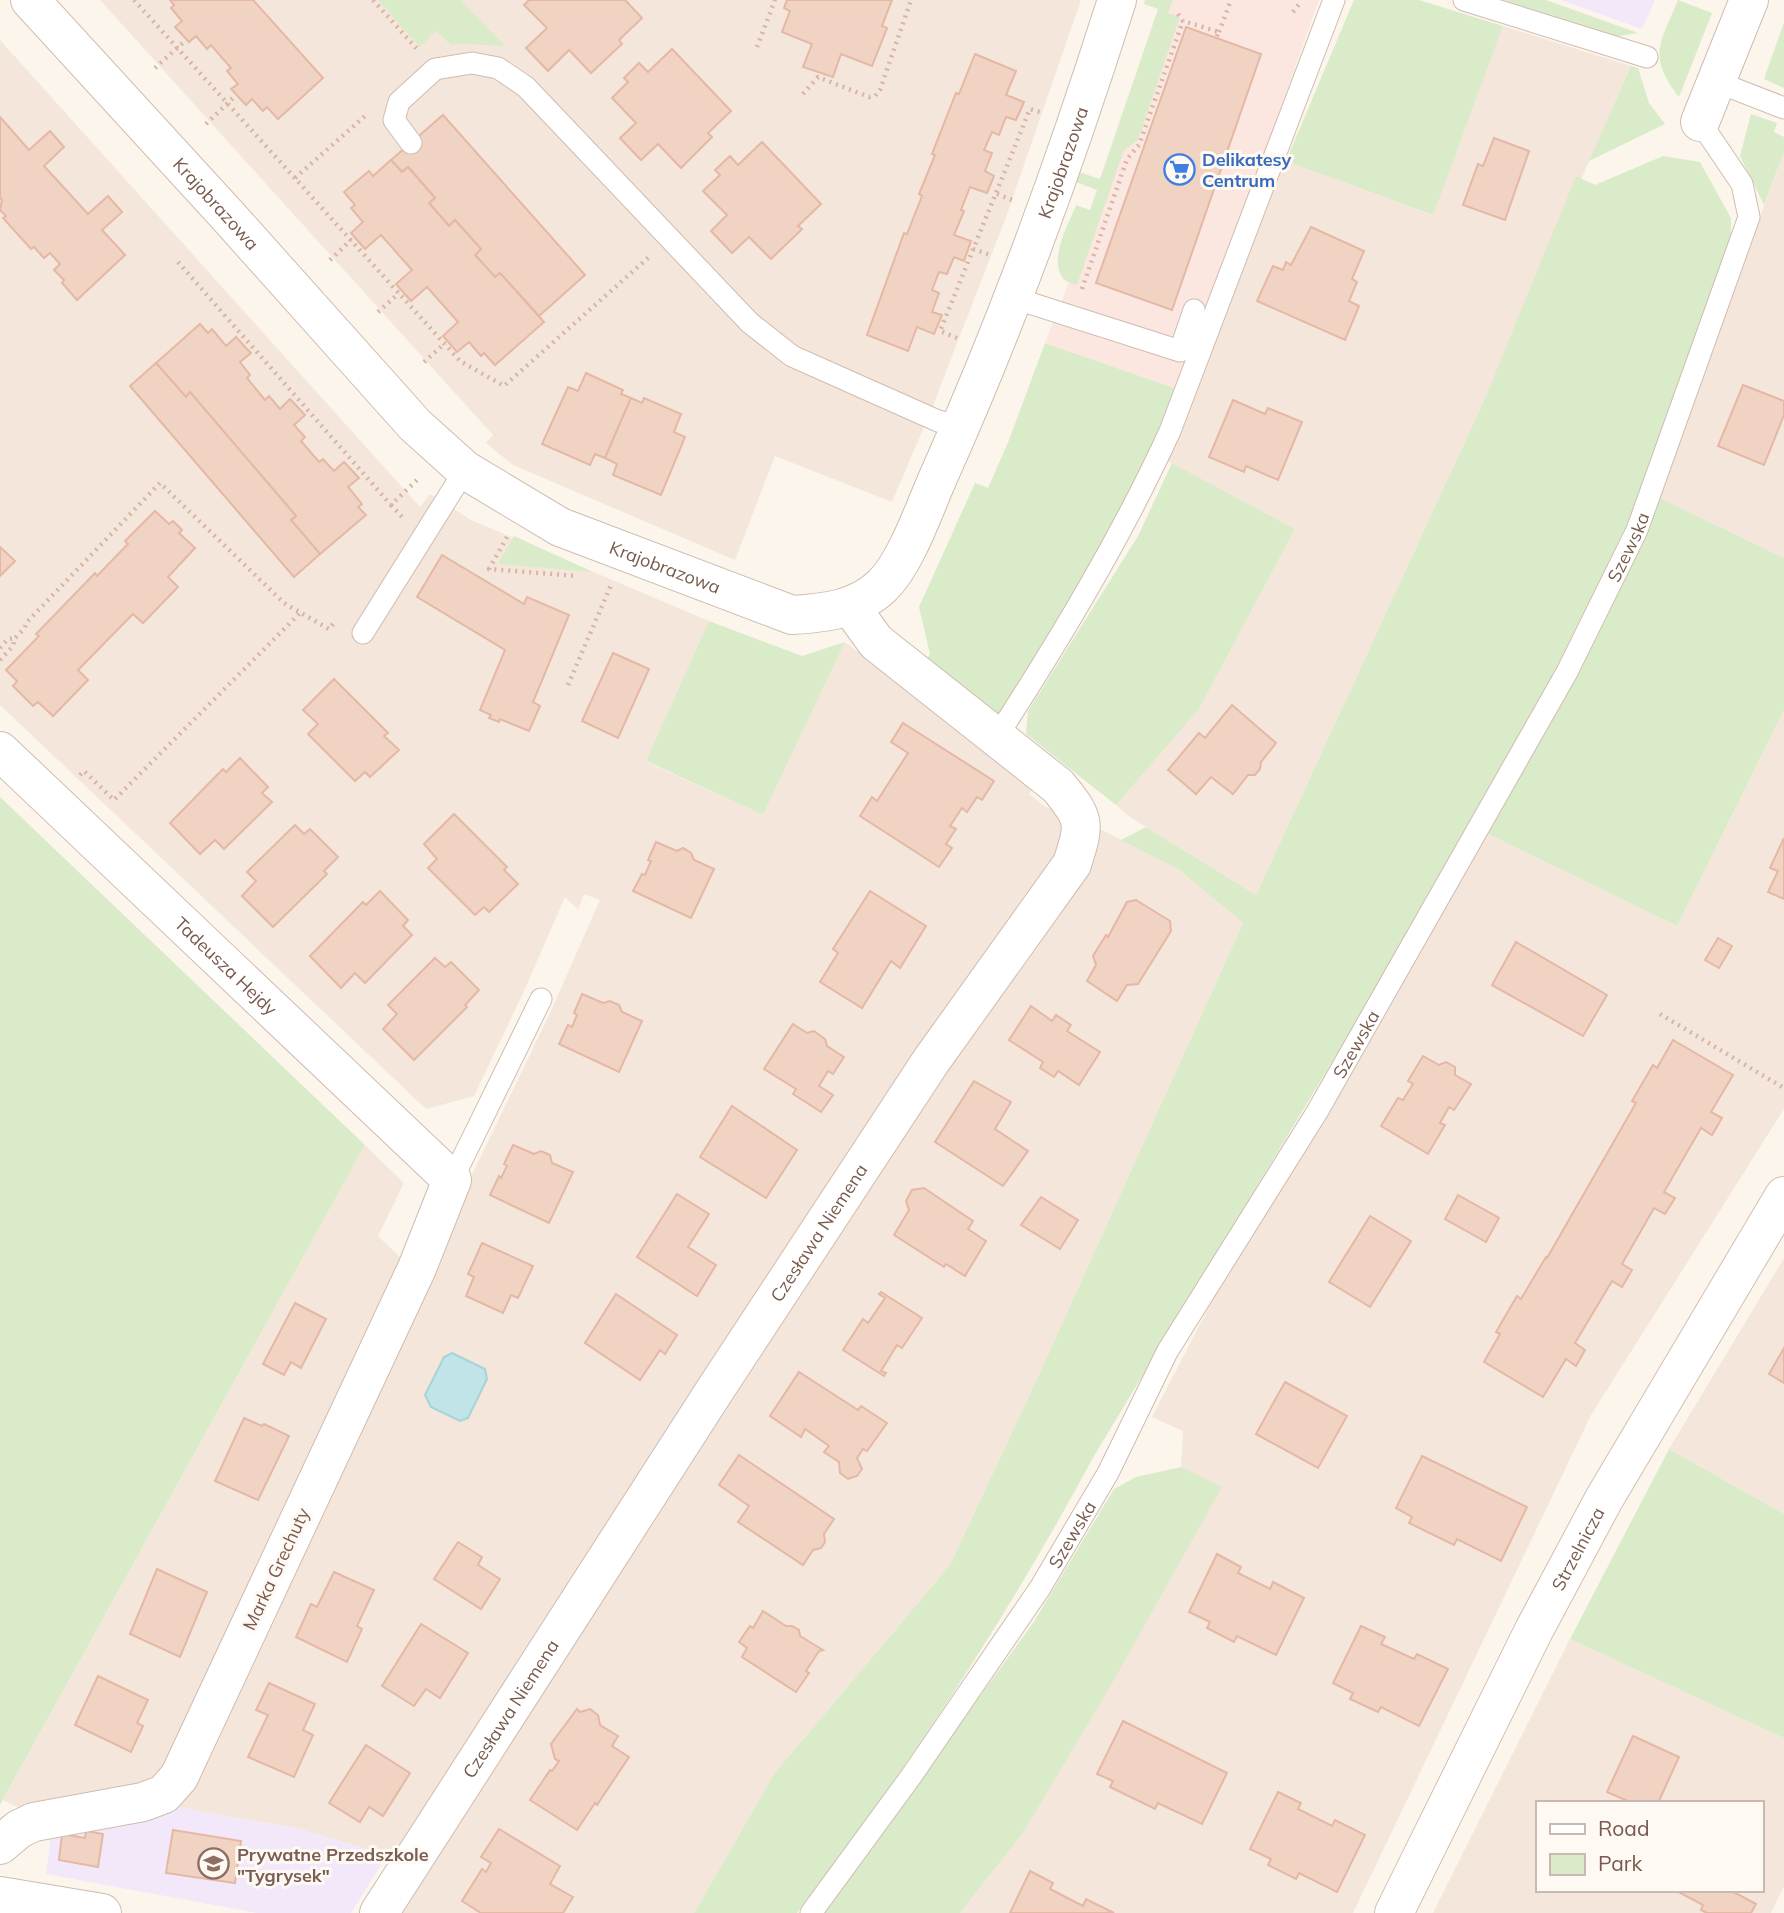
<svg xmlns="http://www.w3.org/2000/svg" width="1784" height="1913" font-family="Mulish,sans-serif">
  <rect width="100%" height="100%" fill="#fcf5ec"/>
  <!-- residential -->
  <g fill="#f4e6da" fill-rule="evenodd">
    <path d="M100,0H1081L1006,217L932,408L892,502L775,456L735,560L513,465L486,443L493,435Z"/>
    <path d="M1503,26L1631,66L1486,396L1256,895L1130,817L1116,805L1199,709L1295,529L1151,452L1265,153L1432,215Z"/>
    <path d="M0,40L420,507L430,494L471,520L709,621L646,762L763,815L845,642L1036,785L1029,794L1044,806L1106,832L1178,869L1243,923L1043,1366L950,1565L774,1774L694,1913H399L387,1855L296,1828L176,1807L457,1206L551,1011L600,900L584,894L578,909L565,897L524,991L474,1096L426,1109L0,705Z"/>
    <path d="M1784,152V558L1656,496Z"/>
    <path d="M1784,710V1109L1591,1415L1353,1913H960L1023,1833L1221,1488L1181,1467L1183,1431L1152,1417L1239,1249L1334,1099L1402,985L1486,833L1677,926Z"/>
    <path d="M365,1145L404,1183L378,1236L409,1266L171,1768L150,1787L25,1811L3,1800Z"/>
    <path d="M1784,1258V1514L1669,1449Z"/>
    <path d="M1570,1639L1784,1738V1886L1771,1913H1433ZM1537,1803H1761V1890H1537Z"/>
  </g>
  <!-- commercial -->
  <path fill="#fce6e0" d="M1173,0H1319L1180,390L1045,343L1083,247Z"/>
  <!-- education -->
  <g fill="#f2e8f9">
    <path d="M1561,0H1655L1642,29Z"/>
    <path d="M176,1807L296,1828L387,1855L351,1913H257L46,1874L51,1837Z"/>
  </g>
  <!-- green -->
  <g fill="#daebca">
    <path d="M378,0H460L505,46L465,44L451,45L436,31L420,47Z"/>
    <path d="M1145,0H1173L1168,13L1180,17L1138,140L1124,150L1077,285C1072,283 1065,282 1062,277C1049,257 1069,224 1076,205L1090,210L1097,190L1076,182L1079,172L1100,179L1158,9L1144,4Z"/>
    <path d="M1354,0H1419L1503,26L1433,215L1286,161Z"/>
    <path d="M1503,0H1546L1638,33L1614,37Z"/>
    <path d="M1678,0L1712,13L1679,97C1647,55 1660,44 1678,0Z"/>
    <path d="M1784,22V88L1764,79Z"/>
    <path d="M1631,66L1638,68L1649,103L1665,124L1589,161Z"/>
    <path d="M1751,114L1777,123L1774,132L1784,137V152L1764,205L1740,156Z"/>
    <path d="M1663,156L1700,162L1731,218V252L1603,588L1390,966L1094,1456C1008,1616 908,1769 797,1913H694L774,1774L950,1565L1043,1366L1243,923L1178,869L1121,840L1146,827L1256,895L1486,396L1576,176L1595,185Z"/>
    <path d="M1045,343L1180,390L1093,566L999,717L926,660L930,654L919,607L975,483L988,488L1009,440Z"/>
    <path d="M1172,463L1295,529L1199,709L1116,805L1026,734L1028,711L1138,536Z"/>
    <path d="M1656,496L1784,558V710L1677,926L1486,833Z"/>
    <path d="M514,536L593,572L498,564Z"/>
    <path d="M709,621L802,656L845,642L763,815L646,761Z"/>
    <path d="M0,797L365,1145L0,1805Z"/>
    <path d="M1669,1449L1784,1514V1738L1570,1639Z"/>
    <path d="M1181,1467L1222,1487L1111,1685L1023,1833L960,1913H823L1033,1623L1114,1489L1136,1477Z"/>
  </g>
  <!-- water -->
  <path fill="#c0e4e7" stroke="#a6d4d8" stroke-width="2" d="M452,1353L485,1369L487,1379L468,1418L460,1421L431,1407L425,1395L444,1357Z"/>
  <!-- building -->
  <g fill="#f1d3c4" stroke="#e4b8a5" stroke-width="2">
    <path d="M170,0H253L323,78L278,119L267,107L263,111L252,99L246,105L231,89L238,84L227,71L231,68L211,45L207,49L196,36L189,42L175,27L182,21L171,8L174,5Z"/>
    <path d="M529,0H625L642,18L619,40L622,44L591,73L569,50L548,71L526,48L547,28L524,5Z"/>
    <path d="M787,0H892L882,26L887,28L872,66L841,54L833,77L803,67L812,44L782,32L790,11L784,8Z"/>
    <path d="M1186,27L1261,54L1172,310L1096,283Z"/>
    <path d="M672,49L731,111L708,133L712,137L681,168L658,144L641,160L620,138L636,123L612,98L628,82L624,78L639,63L648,72Z"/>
    <path d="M975,54L1016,71L1006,95L1024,102L1016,120L1006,117L999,135L992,132L984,150L992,153L985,171L994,176L987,193L970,187L961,210L964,211L954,235L971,241L964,261L954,257L947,274L939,272L932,290L939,293L932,312L942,315L934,334L917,327L908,351L867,335L904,233L907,234L922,196L919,194L935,155L932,154L956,93L959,94Z"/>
    <path d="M443,115L585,275L539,316L500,273L495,277L475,255L481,249L455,220L449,226L429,203L435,198L408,167L402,172L391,160Z"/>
    <path d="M0,117L29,150L50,131L64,147L44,166L88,214L108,196L122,212L102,230L125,255L77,300L62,283L64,280L54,270L60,264L50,253L44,258L34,247L31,249L3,218L6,216L0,210L2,200L0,198Z"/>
    <path d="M1494,138L1529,151L1505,220L1463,205L1478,164L1483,166Z"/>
    <path d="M762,142L821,204L798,226L802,229L771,259L749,237L732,253L711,231L727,215L703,191L720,175L715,170L730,156L738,165Z"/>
    <path d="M391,160L402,172L408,167L435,198L429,203L449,226L455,220L481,249L475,255L495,277L500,273L544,322L495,365L484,353L481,356L469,342L457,352L443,336L458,322L427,287L411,301L396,284L412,270L381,235L365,249L351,233L363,222L351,208L355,205L344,192L369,171L373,176Z"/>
    <path d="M1311,227L1364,251L1352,279L1357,282L1349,301L1359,306L1345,340L1257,301L1273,266L1283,270L1286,262L1291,265Z"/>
    <path d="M200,324L208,333L212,329L226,346L236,337L246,348L251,353L240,362L250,375L247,378L265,400L269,396L280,409L290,399L305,415L294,425L305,437L301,441L319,462L323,459L334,471L344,462L359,478L348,487L362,504L358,507L366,515L320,554L291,520L296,516L190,392L186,397L156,363Z"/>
    <path d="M156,363L186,397L190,392L296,516L291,520L320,554L294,577L130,386Z"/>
    <path d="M586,373L623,390L621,394L631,398L605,458L595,454L590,465L542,444L568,387L578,391Z"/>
    <path d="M1743,385L1784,401V415L1764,465L1718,446Z"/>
    <path d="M631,398L642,403L644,398L681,414L674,432L685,437L661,495L613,475L617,464L605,458Z"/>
    <path d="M1233,400L1265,414L1268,408L1302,422L1278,480L1246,466L1244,472L1209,457Z"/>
    <path d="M155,511L169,524L173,521L182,530L179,533L195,548L168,577L178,587L143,623L133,614L78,670L88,680L53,716L38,702L33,706L13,686L17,681L6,670L39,636L36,634L95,573L97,576L128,544L125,541Z"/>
    <path d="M0,547L15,561L0,576Z"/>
    <path d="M442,555L524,604L527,597L569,615L533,702L540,706L529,731L500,719L499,722L489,718L491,715L480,710L505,650L417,597Z"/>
    <path d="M613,653L649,669L618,738L582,721Z"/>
    <path d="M334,679L388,733L384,736L399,750L370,777L365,772L355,781L308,734L318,724L303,710Z"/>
    <path d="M1232,705L1276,743L1261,762L1260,769L1255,775H1248L1233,794L1211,777L1196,794L1168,770L1199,733L1205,738Z"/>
    <path d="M903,723L994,781L982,800L977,797L967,812L962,808L950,826L956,829L946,844L952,848L939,867L860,816L872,797L877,801L908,753L891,742Z"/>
    <path d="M240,758L268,787L262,793L272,802L224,849L215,840L200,854L170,823L223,769L226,772Z"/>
    <path d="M454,814L507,867L504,870L518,884L489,912L484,907L475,915L428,868L437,859L424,844Z"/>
    <path d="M295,825L304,834L310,829L338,857L324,871L327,874L273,927L242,896L256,881L247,872Z"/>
    <path d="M1784,838V899L1768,892L1778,871L1770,868Z"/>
    <path d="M656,842L677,851L683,848L691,853L694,860L714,869L691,918L633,891L642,874L645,875L651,861L648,860Z"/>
    <path d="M380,891L408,920L403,926L412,935L365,983L355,973L341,988L310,956L363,902L366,905Z"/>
    <path d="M870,891L926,926L900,968L891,961L862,1008L820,982L838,953L833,949Z"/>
    <path d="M1136,900L1170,921L1171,931L1138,984L1127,985L1117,1001L1087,981L1096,965L1093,956L1106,935L1108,937L1127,902Z"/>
    <path d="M1718,938L1732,946L1719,968L1705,960Z"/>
    <path d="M1516,942L1607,995L1583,1036L1492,985Z"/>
    <path d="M435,958L445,967L451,962L479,990L465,1005L467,1007L414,1060L383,1029L397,1014L388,1005Z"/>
    <path d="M582,994L603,1003L610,1001L619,1005L622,1012L642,1021L619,1072L559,1044L568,1025L572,1027L577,1015L574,1013Z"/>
    <path d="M1031,1006L1052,1021L1056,1015L1071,1025L1067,1031L1100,1052L1079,1085L1058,1071L1054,1077L1040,1068L1043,1062L1009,1040Z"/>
    <path d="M793,1024L807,1033L814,1031L825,1039L827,1046L844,1057L833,1074L828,1071L819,1086L833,1095L821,1112L793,1094L796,1089L764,1069Z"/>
    <path d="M1673,1040L1733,1075L1711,1112L1722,1118L1712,1135L1701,1128L1664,1192L1675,1198L1665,1214L1654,1208L1622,1264L1632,1270L1622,1287L1612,1281L1575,1343L1585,1350L1576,1366L1566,1359L1543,1397L1484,1362L1500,1334L1496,1332L1517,1296L1521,1299L1546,1257L1547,1258L1636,1103L1632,1101L1653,1065L1657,1068Z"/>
    <path d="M1423,1056L1439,1065L1446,1062L1455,1067V1075L1471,1084L1454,1110L1449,1107L1440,1123L1445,1125L1428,1154L1381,1126L1398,1098L1403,1100L1413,1084L1408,1081Z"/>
    <path d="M974,1081L1011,1102L995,1129L1028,1151L1003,1186L935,1142Z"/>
    <path d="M732,1106L797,1150L766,1198L700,1157Z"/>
    <path d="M513,1145L534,1154L541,1151L550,1155L552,1163L573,1172L549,1223L490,1195L499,1176L501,1178L507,1166L504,1164Z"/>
    <path d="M924,1188L973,1221L968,1229L986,1241L965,1276L946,1264L944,1267L894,1235L909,1210L906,1201L912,1190Z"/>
    <path d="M677,1194L709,1214L688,1247L716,1265L697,1296L637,1257Z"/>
    <path d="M1458,1195L1499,1218L1486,1242L1445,1219Z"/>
    <path d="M1041,1197L1078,1220L1060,1249L1021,1225Z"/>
    <path d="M1370,1216L1411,1241L1370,1307L1329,1282Z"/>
    <path d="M482,1243L533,1266L518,1298L511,1295L503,1313L466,1296L474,1277L468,1274Z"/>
    <path d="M881,1292L922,1318L902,1348L897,1345L881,1371L886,1373L884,1376L843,1350L863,1319L868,1323L885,1298L879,1294Z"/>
    <path d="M616,1294L677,1335L665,1354L660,1350L640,1380L585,1343Z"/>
    <path d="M295,1303L326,1319L301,1368L291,1362L284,1375L263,1364Z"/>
    <path d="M1784,1348V1383L1769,1374Z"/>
    <path d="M799,1372L858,1410L861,1406L887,1423L867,1451L863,1449L857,1458L862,1469L857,1476L848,1479L840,1473L839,1462L824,1452L829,1446L805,1429L801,1437L770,1416Z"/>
    <path d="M1285,1382L1347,1416L1318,1468L1256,1434Z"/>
    <path d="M244,1418L262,1426L264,1424L289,1436L258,1500L215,1481Z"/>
    <path d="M739,1455L834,1519L824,1534L825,1542L821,1548L813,1550L803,1565L738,1522L749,1506L719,1485Z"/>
    <path d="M1422,1456L1527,1507L1501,1561L1457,1539L1454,1545L1409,1523L1412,1517L1396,1508Z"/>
    <path d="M458,1542L482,1557L478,1565L500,1579L481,1609L434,1579Z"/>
    <path d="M1217,1554L1241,1567L1238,1573L1270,1589L1273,1582L1304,1598L1276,1655L1237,1636L1234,1642L1207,1628L1210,1622L1189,1612Z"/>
    <path d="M157,1569L207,1592L180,1657L130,1634Z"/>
    <path d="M334,1572L374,1590L357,1626L362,1629L347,1662L296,1637L311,1604L317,1607Z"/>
    <path d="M763,1611L786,1626H792L799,1630L800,1636L823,1650L819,1651L806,1671L809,1673L796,1692L742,1657L747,1648L739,1642L750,1626L753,1628Z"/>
    <path d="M421,1624L468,1653L440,1698L426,1689L414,1706L382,1686Z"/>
    <path d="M1361,1626L1385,1637L1381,1644L1414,1659L1417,1654L1448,1669L1419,1726L1381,1707L1378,1712L1350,1699L1353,1693L1333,1683Z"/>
    <path d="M98,1676L148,1700L137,1723L143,1726L131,1752L75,1725Z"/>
    <path d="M269,1683L315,1704L303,1730L313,1735L294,1777L248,1757L268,1715L256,1710Z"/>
    <path d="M577,1709L580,1712L590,1709L598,1715L600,1725L618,1736L612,1746L629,1757L597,1805L595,1803L577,1830L530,1800L550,1770L552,1771L559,1761L555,1759L551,1744Z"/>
    <path d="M1123,1721L1227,1773L1202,1824L1158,1803L1155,1809L1110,1787L1113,1781L1097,1774Z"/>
    <path d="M1633,1736L1679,1757L1658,1803H1632L1607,1792Z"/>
    <path d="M366,1745L410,1773L383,1816L369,1807L360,1822L329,1803Z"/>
    <path d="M1278,1792L1301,1803L1298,1809L1332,1826L1335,1820L1365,1835L1337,1892L1299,1873L1296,1879L1268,1865L1271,1859L1250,1849Z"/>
    <path d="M499,1829L560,1866L550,1884L573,1897L563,1913H481L462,1901L482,1869L486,1872L491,1863L481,1857Z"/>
    <path d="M173,1830L241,1841L235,1883L166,1873Z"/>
    <path d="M86,1831L103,1834L98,1867L59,1860L62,1834L85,1838Z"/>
    <path d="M1030,1871L1053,1883L1050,1889L1083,1906L1086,1899L1114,1913H1010Z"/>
    <path d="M1675,1890H1730L1756,1904L1751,1913H1707L1701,1910L1703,1905Z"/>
  </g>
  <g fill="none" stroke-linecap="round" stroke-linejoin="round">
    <defs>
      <g id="lane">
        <path d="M1464,0L1647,57"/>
        <path d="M1717,82L1784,108"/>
        <path d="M411,143L394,120L399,102L435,69L472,63L498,68L526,87L750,323L792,356L938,421L961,427"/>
        <path d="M1014,298L1180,351L1194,310"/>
        <path d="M363,633L465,470"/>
        <path d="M996,738C1060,639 1121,538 1170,431L1334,0"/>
        <path d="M452,1180L541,999"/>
        <path id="s1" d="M811,1913L912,1775L1040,1588L1108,1473L1167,1352L1317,1112L1567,672L1637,530L1749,217L1742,184L1700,122"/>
      </g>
      <g id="street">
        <path id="s2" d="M30,0L228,216L415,425L465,470L560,527L792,615C824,613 857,610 882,586C907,562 925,506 940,473C1009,319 1066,161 1117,0"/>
        <path d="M1700,122L1749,0"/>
        <path id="s3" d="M0,751L452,1180L417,1268L179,1777L164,1794L143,1802L34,1822L19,1829L0,1845"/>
        <path d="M0,1896L102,1913"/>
        <path id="s4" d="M379,1913L715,1390L931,1061L1072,864C1085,823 1086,820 1058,786L876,642L850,606"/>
      </g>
      <g id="secondary">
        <path id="s5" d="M1394,1913L1534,1630L1604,1499L1784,1196"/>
      </g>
    </defs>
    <!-- lane casing -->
    <use href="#lane" stroke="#cfbcb0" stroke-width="23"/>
    <!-- street casing -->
    <use href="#street" stroke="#cfbcb0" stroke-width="40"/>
    <!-- secondary casing -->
    <use href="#secondary" stroke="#d5beb1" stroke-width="40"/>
    <!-- path -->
    <g stroke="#d7b5a6" stroke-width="4.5" stroke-dasharray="2 5" stroke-linecap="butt">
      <path d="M134,0L460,361L504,386L649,257"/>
      <path d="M373,0L417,49"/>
      <path d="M1293,12L1300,3"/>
      <path d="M1178,14L1183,21L1219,32L1216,38"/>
      <path d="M1219,32L1231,0"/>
      <path d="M757,47L775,0"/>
      <path d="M155,68L186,40"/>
      <path d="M803,94L818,77L869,97L875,96L880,90L911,0"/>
      <path d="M206,124L236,95"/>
      <path d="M295,178L365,116"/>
      <path d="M997,194L1012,200"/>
      <path d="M973,249L990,255"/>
      <path d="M330,260L351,240"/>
      <path d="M178,262L391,505L420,477"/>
      <path d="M1082,289L1127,159L1139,145L1183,21"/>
      <path d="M378,312L399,293"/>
      <path d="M957,338L940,331L1030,109L1040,112"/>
      <path d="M424,362L445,343"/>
      <path d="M391,505L403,518"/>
      <path d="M507,537L489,569L577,576"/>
      <path d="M0,648L8,639L15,638"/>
      <path d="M0,660L13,646L15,638L24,629L27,622L160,483L284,603L329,629L333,624"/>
      <path d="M568,685L611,585"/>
      <path d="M80,775L84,771L114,800L300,613"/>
      <path d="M1660,1014L1784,1088"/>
    </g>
    <!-- lane -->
    <use href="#lane" stroke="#fff" stroke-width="21"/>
    <!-- street -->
    <use href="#street" stroke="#fff" stroke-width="38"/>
    <!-- secondary -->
    <use href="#secondary" stroke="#fff" stroke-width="38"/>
  </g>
  <!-- icons -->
  <defs>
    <symbol id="supermarket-ring" viewBox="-11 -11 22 22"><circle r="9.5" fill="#fff9f3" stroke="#3f7fe0" stroke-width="1.5"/><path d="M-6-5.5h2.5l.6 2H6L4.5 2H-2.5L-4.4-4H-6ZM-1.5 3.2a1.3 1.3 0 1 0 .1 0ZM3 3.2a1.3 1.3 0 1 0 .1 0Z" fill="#3f7fe0"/></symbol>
    <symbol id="school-ring" viewBox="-11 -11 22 22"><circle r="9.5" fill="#fff9f3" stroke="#8d6e63" stroke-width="1.5"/><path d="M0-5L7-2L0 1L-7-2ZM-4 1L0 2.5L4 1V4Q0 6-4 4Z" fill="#8d6e63"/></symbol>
  </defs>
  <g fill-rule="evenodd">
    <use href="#supermarket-ring" x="1162" y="152" width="35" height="35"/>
    <use href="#school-ring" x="196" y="1846" width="35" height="35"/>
  </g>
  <g text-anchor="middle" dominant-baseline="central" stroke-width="6" stroke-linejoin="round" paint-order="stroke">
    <!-- shop labels -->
    <g font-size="18" font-weight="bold" fill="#366cbe" stroke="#fff9f3" text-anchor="start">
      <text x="1202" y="159">Delikatesy<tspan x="1202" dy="21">Centrum</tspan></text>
    </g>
    <!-- street labels -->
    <g font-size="18" fill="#785a4e" stroke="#fff9f3">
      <text stroke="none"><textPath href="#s2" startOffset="1558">Krajobrazowa</textPath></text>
      <text stroke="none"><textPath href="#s2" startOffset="276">Krajobrazowa</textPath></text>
      <text stroke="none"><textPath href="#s1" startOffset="1594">Szewska</textPath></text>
      <text stroke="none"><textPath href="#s2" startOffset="864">Krajobrazowa</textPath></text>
      <text stroke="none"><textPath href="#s3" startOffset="312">Tadeusza Hejdy</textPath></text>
      <text stroke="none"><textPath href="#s1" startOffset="1027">Szewska</textPath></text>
      <text stroke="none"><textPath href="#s4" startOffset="810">Czesława Niemena</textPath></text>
      <text stroke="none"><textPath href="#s1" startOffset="460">Szewska</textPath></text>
      <text stroke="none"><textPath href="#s5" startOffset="408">Strzelnicza</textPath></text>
      <text transform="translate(276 1569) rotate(-65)">Marka Grechuty</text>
      <text stroke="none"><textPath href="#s4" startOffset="243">Czesława Niemena</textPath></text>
    </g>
    <!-- education labels -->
    <g font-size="18" font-weight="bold" fill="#785e54" stroke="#fff9f3" text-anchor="start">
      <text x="237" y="1854">Prywatne Przedszkole<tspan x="237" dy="21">"Tygrysek"</tspan></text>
    </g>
  </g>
  <!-- legend -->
  <rect x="1536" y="1801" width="228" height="91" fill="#fff9f3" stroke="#c9b9b1" stroke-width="2"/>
  <rect x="1550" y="1824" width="35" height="10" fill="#ffffff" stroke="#c9b9b1" stroke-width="2"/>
  <text x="1598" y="1836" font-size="21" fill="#785a4e">Road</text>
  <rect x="1550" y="1854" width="35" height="21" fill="#daebca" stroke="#c9b9b1" stroke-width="2"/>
  <text x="1598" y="1871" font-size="21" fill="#785a4e">Park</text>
</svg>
